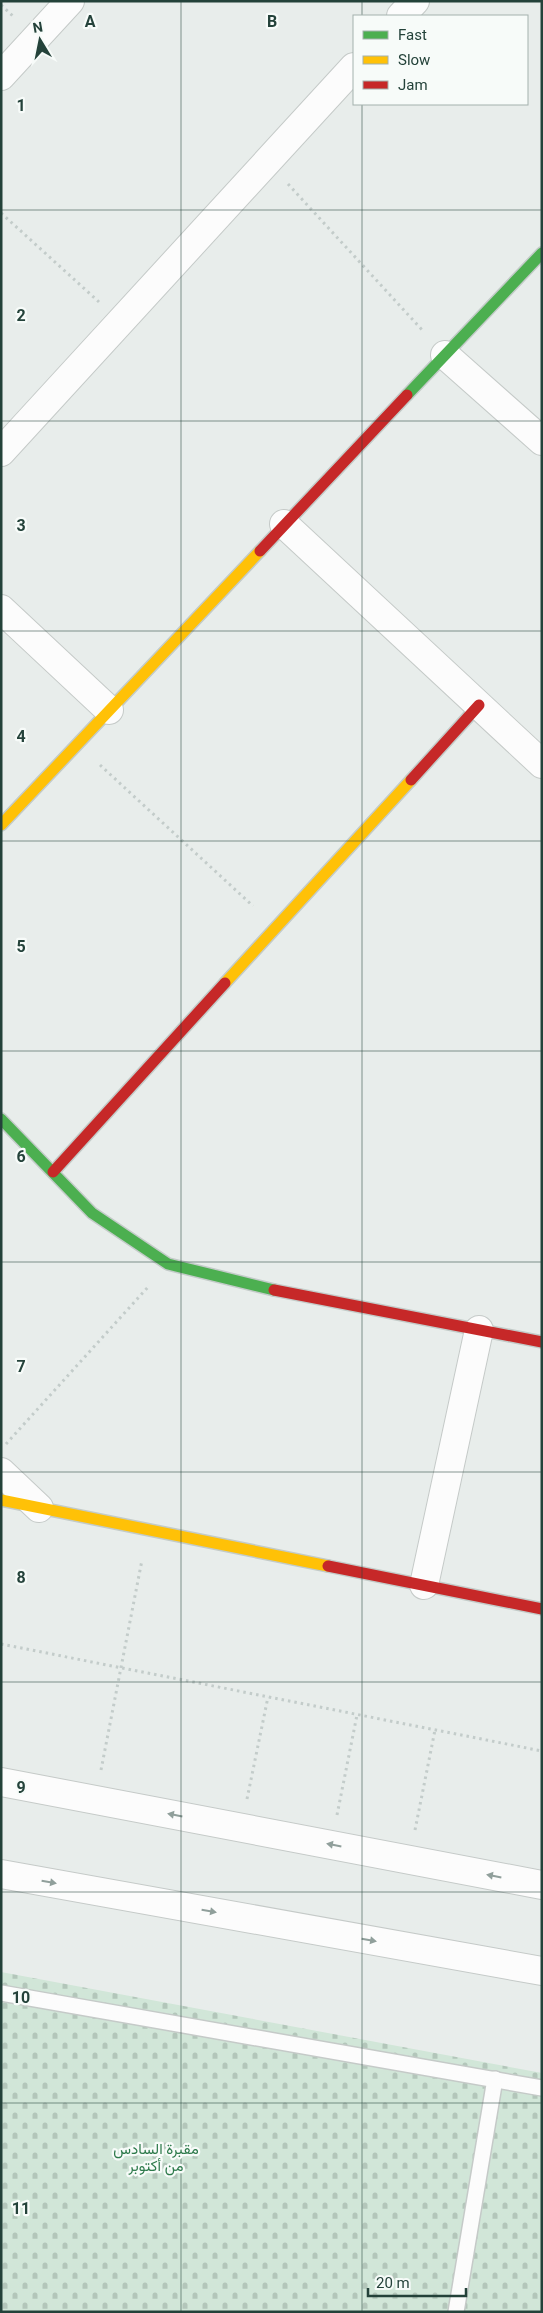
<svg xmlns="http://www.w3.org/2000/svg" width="543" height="2313" font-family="Roboto,Vazirmatn,sans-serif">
  <defs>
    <pattern id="cemetery-stones" width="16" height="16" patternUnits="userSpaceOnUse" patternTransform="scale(1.25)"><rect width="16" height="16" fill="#d1e6d8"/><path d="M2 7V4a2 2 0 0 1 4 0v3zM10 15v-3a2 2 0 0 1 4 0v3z" fill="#b3c6ba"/></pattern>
  </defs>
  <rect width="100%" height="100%" fill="#e8edeb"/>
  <!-- cemetery -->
  <path fill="url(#cemetery-stones)" d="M1,1972L542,2073V2312H1Z"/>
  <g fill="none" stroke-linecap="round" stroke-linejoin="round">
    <defs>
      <g id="lane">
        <path d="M1,1993L542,2088"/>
        <path d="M456,2312L495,2079"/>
      </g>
      <g id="street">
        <path d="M401,16L415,1"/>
        <path d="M1,76L70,1"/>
        <path d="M445,355L542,441"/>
        <path d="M1,452L354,67"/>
        <path d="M284,524L542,764"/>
        <path d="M1,609L109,710"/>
        <path d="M1,1472L39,1508"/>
        <path d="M424,1585L479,1330"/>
        <path d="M1,1782L542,1885"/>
        <path d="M1,1874L542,1971"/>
      </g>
      <g id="fast">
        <path d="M407,395L542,253"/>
        <path d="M1,1119L92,1213L168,1264L274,1290"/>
      </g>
      <g id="slow">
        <path d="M1,825L260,551"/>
        <path d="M225,983L411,780"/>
        <path d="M1,1500L328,1566"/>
      </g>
      <g id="jam">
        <path d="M260,551L407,395"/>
        <path d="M411,780L479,705"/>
        <path d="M53,1172L225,983"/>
        <path d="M274,1290L542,1342"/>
        <path d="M328,1566L542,1609"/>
      </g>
    </defs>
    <!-- lane casing -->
    <use href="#lane" stroke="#c5cac8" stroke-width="18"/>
    <!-- street casing -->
    <use href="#street" stroke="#c5cac8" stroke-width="30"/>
    <!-- fast casing -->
    <use href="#fast" stroke="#c3cbc8" stroke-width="14"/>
    <!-- slow casing -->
    <use href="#slow" stroke="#c3cbc8" stroke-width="14"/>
    <!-- jam casing -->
    <use href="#jam" stroke="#c3cbc8" stroke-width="14"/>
    <!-- path -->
    <g stroke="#c3ccca" stroke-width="3" stroke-dasharray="2.5 4" stroke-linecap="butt">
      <path d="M1,5L14,17"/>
      <path d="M288,184L424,332"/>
      <path d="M1,213L99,302"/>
      <path d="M100,765L253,906"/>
      <path d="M6,1444L148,1287"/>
      <path d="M1,1644L542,1751"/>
      <path d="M101,1770L142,1560"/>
      <path d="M247,1799L268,1697"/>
      <path d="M337,1815L357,1715"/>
      <path d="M415,1830L435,1730"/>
    </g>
    <!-- lane -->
    <use href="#lane" stroke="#fcfcfc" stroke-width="15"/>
    <!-- street -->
    <use href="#street" stroke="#fcfcfc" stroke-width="28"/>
    <!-- fast -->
    <use href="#fast" stroke="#4caf50" stroke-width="11"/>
    <!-- slow -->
    <use href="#slow" stroke="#ffc107" stroke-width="11"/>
    <!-- jam -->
    <use href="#jam" stroke="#c62828" stroke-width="11"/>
  </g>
  <!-- one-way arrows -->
  <defs><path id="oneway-solid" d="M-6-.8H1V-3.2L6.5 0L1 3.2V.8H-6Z" transform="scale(1.25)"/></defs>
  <g fill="#909f9b">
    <use href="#oneway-solid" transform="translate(175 1815) rotate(-169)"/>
    <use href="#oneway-solid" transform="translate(334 1845) rotate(-169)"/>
    <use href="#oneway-solid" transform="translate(494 1876) rotate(-169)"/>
    <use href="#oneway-solid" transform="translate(49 1882) rotate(10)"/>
    <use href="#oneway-solid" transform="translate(209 1911) rotate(10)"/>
    <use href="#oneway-solid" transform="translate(369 1940) rotate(10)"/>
  </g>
  <!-- grid -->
  <path fill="none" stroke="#24423a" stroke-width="1" stroke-opacity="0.55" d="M181,1V2312M362,1V16M362,104V2312M1,210H542M1,421H542M1,631H542M1,841H542M1,1051H542M1,1262H542M1,1472H542M1,1682H542M1,1892H542M1,2103H542"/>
  <g text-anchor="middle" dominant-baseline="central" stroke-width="4.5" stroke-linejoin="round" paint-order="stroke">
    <!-- park labels -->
    <g font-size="15" fill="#2d7a4b" stroke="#f7fbf9">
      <text x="156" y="2149">مقبرة السادس<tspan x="156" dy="17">من أكتوبر</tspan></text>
    </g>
  </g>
  <g font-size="16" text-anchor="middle" font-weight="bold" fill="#24423a" stroke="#f7fbf9" stroke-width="4.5" stroke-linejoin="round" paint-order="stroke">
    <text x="90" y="27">A</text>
    <text x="272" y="27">B</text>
    <text x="21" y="111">1</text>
    <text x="21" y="321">2</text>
    <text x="21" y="531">3</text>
    <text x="21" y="742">4</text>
    <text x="21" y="952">5</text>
    <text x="21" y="1162">6</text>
    <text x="21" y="1372">7</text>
    <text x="21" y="1583">8</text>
    <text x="21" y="1793">9</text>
    <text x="21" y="2003">10</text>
    <text x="21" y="2214">11</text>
  </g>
  <!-- border -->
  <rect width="543" height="2313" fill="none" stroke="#24423a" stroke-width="5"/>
  <!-- legend -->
  <rect x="353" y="15" width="175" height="90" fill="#f7fbf9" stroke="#a3b1ad"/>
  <rect x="363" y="31" width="25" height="8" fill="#4caf50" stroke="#a3b1ad"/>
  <text x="398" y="40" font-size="15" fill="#24423a">Fast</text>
  <rect x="363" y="56" width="25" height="8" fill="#ffc107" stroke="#a3b1ad"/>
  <text x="398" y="65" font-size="15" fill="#24423a">Slow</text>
  <rect x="363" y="81" width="25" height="8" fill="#c62828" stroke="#a3b1ad"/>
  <text x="398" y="90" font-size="15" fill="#24423a">Jam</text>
  <!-- north arrow -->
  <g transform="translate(40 40) rotate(350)" stroke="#f7fbf9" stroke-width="4" paint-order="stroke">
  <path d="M0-4L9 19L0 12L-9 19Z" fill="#24423a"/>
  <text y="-8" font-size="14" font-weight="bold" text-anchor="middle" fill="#24423a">N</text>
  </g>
  <!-- scale -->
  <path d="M368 2288v8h98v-8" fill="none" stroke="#24423a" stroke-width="2.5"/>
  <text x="376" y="2288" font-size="15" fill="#24423a" stroke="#f7fbf9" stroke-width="4" paint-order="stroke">20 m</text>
</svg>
